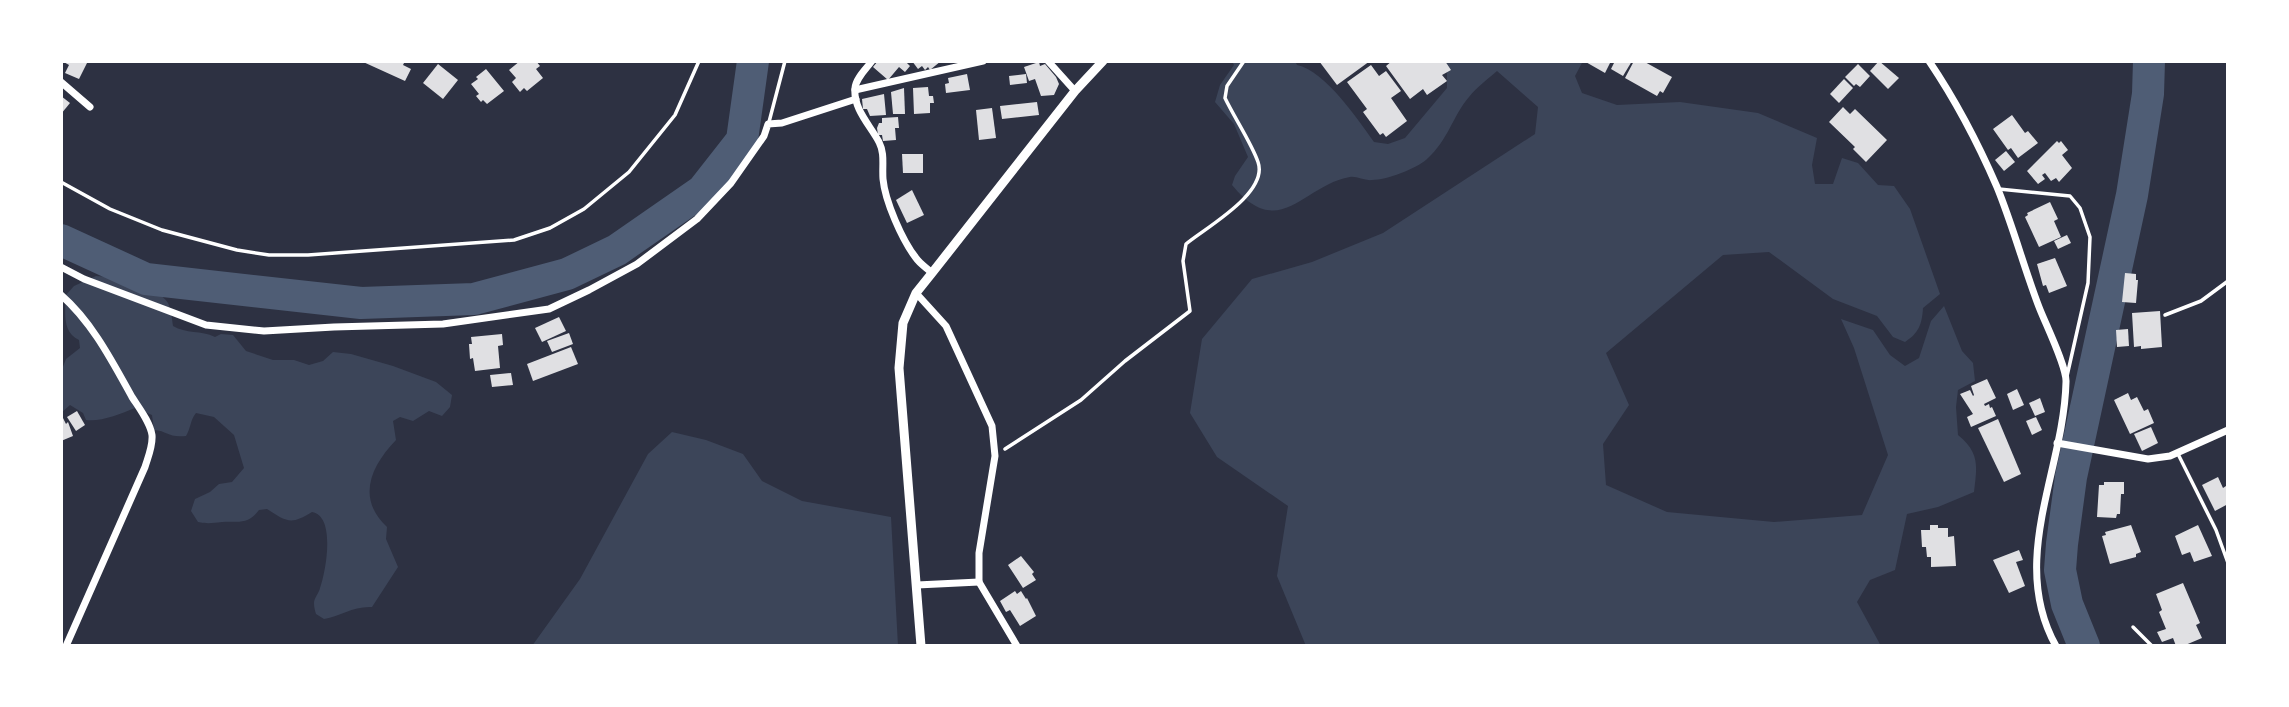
<svg xmlns="http://www.w3.org/2000/svg" width="2289" height="707" font-family="'Public Sans',sans-serif">
  <rect width="100%" height="100%" fill="#2d3142"/>
  <!-- green -->
  <g fill="#3c4559">
    <path d="M1232,61H1295L1297,65C1325,71 1357,118 1374,142L1388,144L1405,138L1447,88V61H1583L1575,76L1582,93L1617,105L1680,102L1758,113L1817,138L1812,165L1815,184H1833L1842,158L1858,163L1878,185L1894,186L1910,209L1940,294L1923,308C1922,324 1919,333 1905,342L1893,337L1877,316L1833,299L1769,252L1723,255L1606,353L1629,405L1603,444L1606,485L1667,512L1774,522L1862,515L1888,455L1854,348L1841,319L1873,330L1890,355L1905,366L1919,358L1931,321L1944,306L1962,351L1973,363L1975,381L1958,390L1956,407L1958,435C1980,453 1977,466 1974,492L1938,507L1907,514L1895,570L1870,580L1857,602L1881,646H1306L1277,576L1288,506L1217,457L1190,413L1202,339L1252,279L1312,262L1383,233L1535,134L1538,107L1497,71C1488,79 1477,87 1469,97C1452,117 1449,139 1427,159C1416,169 1386,180 1372,180C1365,181 1357,176 1350,177C1303,185 1280,243 1232,185L1235,176L1248,157L1234,124L1215,102L1220,85L1234,65Z"/>
    <path d="M96,276C113,276 159,287 168,303C171,309 172,319 173,326C186,334 201,330 215,337L221,334L233,335L246,351L273,360H294L309,365L323,361L333,352L351,354L393,366L436,382L452,395L450,407L442,416L429,411L413,421L400,417L393,421L396,440C371,466 356,498 387,527L386,539L398,567L372,607C353,606 341,616 324,619L316,614C315,611 314,607 314,603C314,598 319,593 320,588C326,571 336,516 312,512C291,525 287,522 267,509L259,510C248,525 238,521 222,522C212,523 208,524 198,522L191,511L195,499L210,492L219,484L232,482L244,468L234,435L214,417L196,413C190,420 191,428 186,436C168,438 168,431 154,430L152,415L135,408C120,414 101,422 86,420L83,413L70,405L61,413V372L66,359L80,348L79,340C62,332 65,312 66,295L74,286Z"/>
    <path d="M672,432L706,440L743,454L762,481L802,501L891,517L898,646H532L580,579L648,454Z"/>
  </g>
  <g fill="none" stroke-linecap="round" stroke-linejoin="round">
    <!-- river -->
    <g stroke="#4f5d75" stroke-width="32">
      <path d="M61,240L146,279L361,303L474,299L567,274L617,250L702,191L742,140L753,61"/>
      <path d="M2084,646L2067,604L2060,570L2062,544L2071,477L2132,195L2148,94L2149,61"/>
    </g>
  </g>
  <!-- building -->
  <g fill="#e0e0e3">
    <path d="M62,61H88L79,79L65,73L69,65Z"/>
    <path d="M361,61H405L403,65L411,69L405,81Z"/>
    <path d="M520,61H536L540,66L536,69L543,78L527,91L524,88L520,92L512,82L516,78L509,70Z"/>
    <path d="M878,61H905L910,66L905,72L899,67L888,80L873,67Z"/>
    <path d="M912,61H941L930,70L928,67L925,70L922,66L918,69Z"/>
    <path d="M1319,61H1370L1337,85Z"/>
    <path d="M1392,61H1445L1451,70L1442,75L1447,81L1427,95L1423,89L1410,99L1386,66Z"/>
    <path d="M1584,61H1611L1605,73Z"/>
    <path d="M1615,61H1632L1623,76L1611,69Z"/>
    <path d="M1634,61H1643L1672,77L1663,93L1660,91L1657,96L1625,78Z"/>
    <path d="M1879,61L1899,78L1888,89L1870,71Z"/>
    <path d="M1039,62L1040,66L1045,64L1056,77L1059,84L1054,95L1041,96L1035,79L1029,81L1024,67Z"/>
    <path d="M438,64L458,80L443,99L423,83Z"/>
    <path d="M1858,64L1870,76L1860,87L1856,84L1854,86L1845,77Z"/>
    <path d="M1371,65L1379,76L1386,71L1401,91L1391,98L1407,121L1386,137L1383,133L1380,135L1363,112L1367,109L1347,82Z"/>
    <path d="M486,69L504,91L487,104L483,100L481,102L476,96L479,94L471,84L478,79L476,77Z"/>
    <path d="M967,74L970,90L946,93L945,84L949,83L948,78Z"/>
    <path d="M1026,74L1027,83L1010,85L1009,76Z"/>
    <path d="M1844,79L1853,88L1839,103L1830,94Z"/>
    <path d="M928,87L929,96H933L934,103H930V113L914,114L913,88Z"/>
    <path d="M904,88L905,114H893L891,92Z"/>
    <path d="M884,94L886,115L870,116L867,109H863L862,99Z"/>
    <path d="M61,96L70,103L61,114Z"/>
    <path d="M1037,102L1039,115L1002,119L1000,106Z"/>
    <path d="M1843,107L1850,114L1855,109L1887,140L1866,162L1853,149L1855,147L1829,122Z"/>
    <path d="M992,108L996,138L979,140L976,110Z"/>
    <path d="M2012,115L2025,133L2028,131L2038,143L2018,158L2011,148L2008,150L1993,129Z"/>
    <path d="M898,117L899,128H895L896,140L883,141L882,135H878L877,128L879,123H882V118Z"/>
    <path d="M2057,141L2059,143L2061,141L2068,150L2062,155L2072,168L2059,182L2056,178L2051,181L2045,173L2042,175L2045,179L2038,184L2027,171Z"/>
    <path d="M2006,151L2015,162L2004,171L1995,160Z"/>
    <path d="M902,154H923V173H903Z"/>
    <path d="M912,190L924,215L907,223L896,200Z"/>
    <path d="M2050,202L2058,219L2054,221L2061,237L2039,247L2025,217L2028,215L2027,213Z"/>
    <path d="M2067,235L2071,243L2058,249L2054,241Z"/>
    <path d="M2055,258L2067,286L2049,293L2046,285L2043,286L2037,264Z"/>
    <path d="M2125,273L2136,274V280H2138L2136,303L2122,302Z"/>
    <path d="M2160,311L2162,347L2141,349V346L2134,347L2132,313Z"/>
    <path d="M559,317L566,331L542,342L535,328Z"/>
    <path d="M2128,329L2129,346L2117,347L2116,330Z"/>
    <path d="M569,333L573,344L552,352L547,341Z"/>
    <path d="M502,334L503,345L498,346L500,368L475,371L473,358L470,359L469,344H472L471,337Z"/>
    <path d="M571,347L578,364L533,381L527,364Z"/>
    <path d="M511,373L513,385L492,387L490,375Z"/>
    <path d="M1987,379L1996,398L1984,404L1985,406L1989,404L1990,408L1992,407L1996,416L1971,427L1967,417L1973,414L1960,394L1970,390L1973,396L1974,395L1971,386Z"/>
    <path d="M2017,389L2024,405L2013,410L2007,394Z"/>
    <path d="M2128,393L2131,400L2137,397L2144,411L2148,409L2154,423L2130,434L2114,400Z"/>
    <path d="M2040,398L2045,412L2035,416L2029,403Z"/>
    <path d="M77,411L85,425L76,431L67,417Z"/>
    <path d="M2036,417L2042,430L2032,435L2026,421Z"/>
    <path d="M63,418L66,424L68,422L73,436L61,441Z"/>
    <path d="M1998,419L2021,474L2004,482L1978,428Z"/>
    <path d="M2151,427L2158,443L2142,451L2134,434Z"/>
    <path d="M2218,477L2223,488L2226,486L2228,489V504L2215,511L2202,485Z"/>
    <path d="M2104,482H2124V494H2121L2120,514H2117L2116,518L2097,517L2099,485H2104Z"/>
    <path d="M1930,525H1938V528H1948V537L1954,536L1956,566L1931,567V557H1927L1926,547H1922L1921,530H1930Z"/>
    <path d="M2131,525L2141,552L2136,554V557L2110,564L2102,536L2106,535L2105,532Z"/>
    <path d="M2198,525L2212,556L2194,562L2190,552L2182,555L2175,536Z"/>
    <path d="M2019,550L2023,560L2016,562L2025,586L2009,593L1993,560Z"/>
    <path d="M1021,556L1034,572L1032,574L1036,580L1023,588L1008,565Z"/>
    <path d="M2183,583L2200,623L2196,625L2202,638L2183,646H2176L2173,638L2162,642L2157,632L2166,629L2159,612L2162,610L2156,594Z"/>
    <path d="M1015,591L1017,594L1021,591L1026,599L1027,598L1036,616L1020,626L1010,610L1006,612L1000,601Z"/>
  </g>
  <g fill="none" stroke-linecap="round" stroke-linejoin="round">
    <!-- path -->
    <g stroke="#fff" stroke-width="3.5">
      <path d="M61,182L110,209L162,230L237,250L269,255H308L514,240L550,228L584,209L629,172L675,115L699,61"/>
      <path d="M1005,449L1081,400L1125,361L1190,311L1183,261L1186,244C1205,228 1269,193 1258,162C1252,144 1234,117 1225,98L1227,86L1244,61"/>
    </g>
    <!-- service -->
    <g stroke="#fff" stroke-width="3.5">
      <path d="M769,122L785,61"/>
      <path d="M1999,189L2070,196L2080,208L2090,237L2088,283L2067,376"/>
      <path d="M2165,315L2201,301L2228,281"/>
      <path d="M2178,454L2216,530L2228,563"/>
      <path d="M2133,627L2152,646"/>
    </g>
    <!-- minor -->
    <g stroke="#fff" stroke-width="7">
      <path d="M872,61C866,69 856,78 855,88C853,109 870,125 879,142C885,154 882,165 883,179C885,201 902,240 916,258C920,264 927,268 932,273"/>
      <path d="M1048,61L1075,91"/>
      <path d="M1929,61C1956,101 1978,143 1997,187C2013,226 2024,268 2039,307C2045,323 2067,367 2066,382C2064,470 2008,560 2056,646"/>
      <path d="M61,82L90,107"/>
      <path d="M855,90L983,61"/>
      <path d="M61,267L84,279L206,325L264,331L334,327L443,324L549,309L589,290L637,264L697,219L731,183L764,136L768,124L782,123L856,99"/>
      <path d="M916,293L946,326L992,426L995,456L979,553V582L1017,646"/>
      <path d="M61,295C92,322 112,361 132,397C139,408 150,422 152,435C153,446 148,457 145,467L66,646"/>
      <path d="M2057,443L2148,459L2170,456L2228,430"/>
      <path d="M917,585L979,582"/>
    </g>
    <!-- tertiary -->
    <path stroke="#fff" stroke-width="9" d="M921,646L899,368L903,323L916,293L932,273L1075,91L1103,61"/>
  </g>
  <!-- border -->
  <rect width="2289" height="707" fill="none" stroke="#ffffff" stroke-width="126"/>
</svg>
